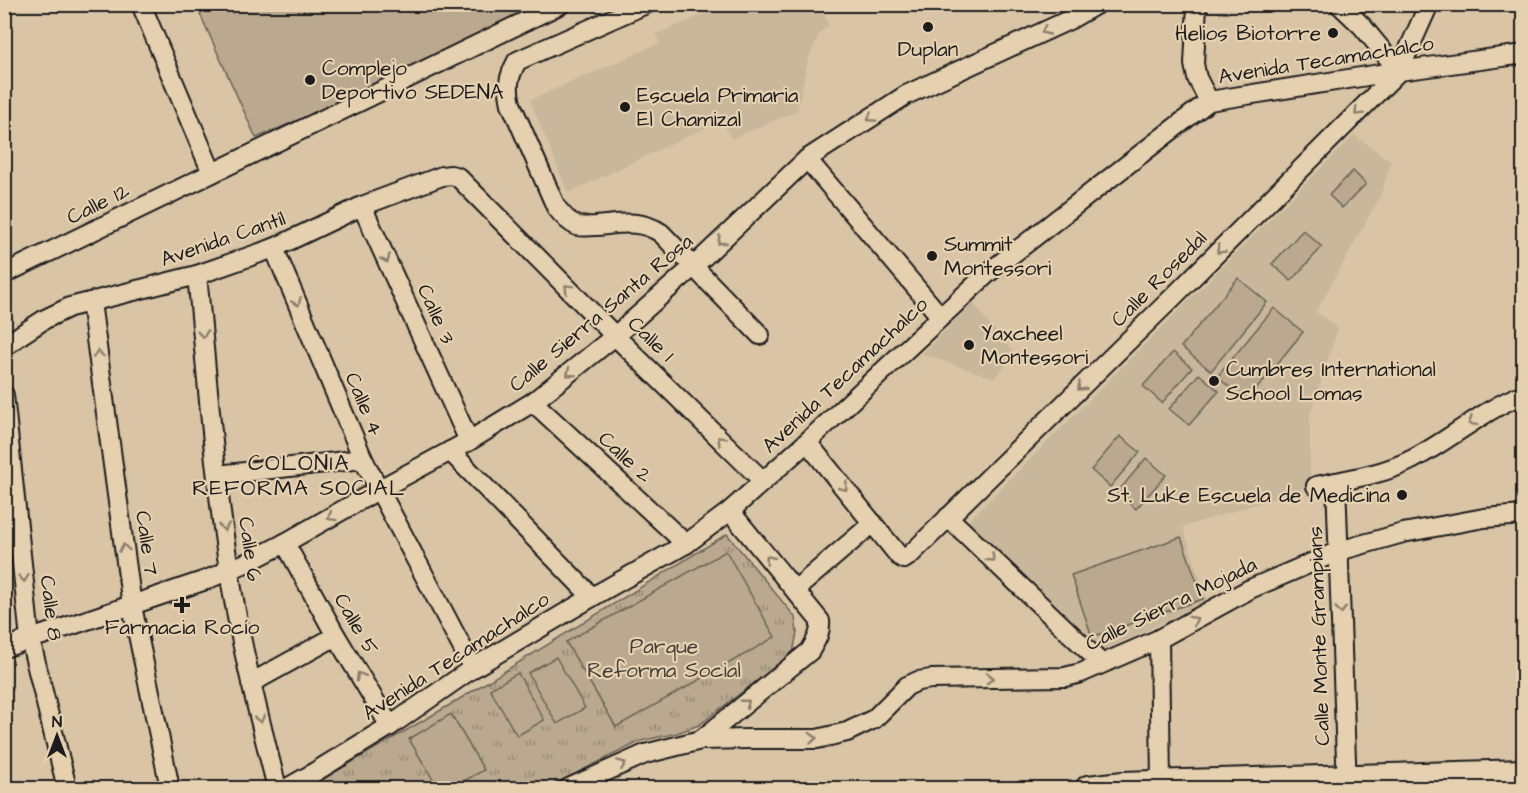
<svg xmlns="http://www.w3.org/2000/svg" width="1528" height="793" font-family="'Architects Daughter',sans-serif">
  <defs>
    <pattern id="grass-tufts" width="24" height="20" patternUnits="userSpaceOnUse" patternTransform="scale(1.5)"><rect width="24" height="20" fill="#baa98f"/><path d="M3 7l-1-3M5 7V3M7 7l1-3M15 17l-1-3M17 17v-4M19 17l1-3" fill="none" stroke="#968974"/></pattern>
  </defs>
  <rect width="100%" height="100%" fill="#d9c5a6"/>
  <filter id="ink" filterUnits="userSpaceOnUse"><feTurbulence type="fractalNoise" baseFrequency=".0167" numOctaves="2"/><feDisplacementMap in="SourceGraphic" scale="12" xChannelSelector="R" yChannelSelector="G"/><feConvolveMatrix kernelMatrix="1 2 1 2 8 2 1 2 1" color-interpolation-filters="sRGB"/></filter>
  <g filter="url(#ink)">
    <!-- built -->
    <g fill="#c9b79b">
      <path d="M726,5H820L829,26L820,32L808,60L797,111L731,139L722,120L568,193L530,100L660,43L656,34Z"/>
      <path d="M1354,135L1391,161L1381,195L1316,312L1338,328L1310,415V487L1183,527L1207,601L1104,651L1046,595L1015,569L967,522Z"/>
      <path d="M973,302L987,322L1016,355L994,378L922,354Z"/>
    </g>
    <!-- grass -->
    <path fill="url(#grass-tufts)" stroke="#6b6256" stroke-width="1.5" d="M727,534L795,617L797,633L793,653L699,725L677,733L641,741L546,788H308L453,703Z"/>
    <!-- pitch -->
    <g fill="#baa98f" stroke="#6b6256" stroke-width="1.5">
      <path d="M196,5H515L524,23L256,138Z"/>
      <path d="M1353,171L1366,184L1342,208L1329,195Z"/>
      <path d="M1303,230L1322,247L1291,281L1272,264Z"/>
      <path d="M1238,278L1267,302L1211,371L1181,347Z"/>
      <path d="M1274,308L1303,332L1247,401L1217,377Z"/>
      <path d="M1173,352L1192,368L1162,403L1143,386Z"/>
      <path d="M1199,374L1219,391L1189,425L1169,409Z"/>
      <path d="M1120,436L1140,452L1110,487L1091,470Z"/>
      <path d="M1146,458L1166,475L1136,509L1117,493Z"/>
      <path d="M1181,537L1203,599L1092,637L1071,575Z"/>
      <path d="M726,551L775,637L616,727L566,642Z"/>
      <path d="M556,657L585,708L557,724L528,673Z"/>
      <path d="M518,673L544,720L517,736L490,689Z"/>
      <path d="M451,714L484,770L451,788H438L409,739Z"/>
    </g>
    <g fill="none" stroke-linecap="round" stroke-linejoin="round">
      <defs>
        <g id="minor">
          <path d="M141,4L212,173"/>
          <path d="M646,4L517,61C508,78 507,86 511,104L556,207C562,215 568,222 577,226C583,227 590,226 596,226C620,224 640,219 661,233L760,335"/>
          <path d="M1197,4L1194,64L1197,78L1209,101"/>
          <path d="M1339,4L1362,26L1399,71"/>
          <path d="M807,159L940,316"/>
          <path d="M362,206L469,441"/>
          <path d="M274,248L363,459L473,668"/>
          <path d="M4,274L561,4"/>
          <path d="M197,275C207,374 214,473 229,570C240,644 259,716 277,788"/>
          <path d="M91,302L132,606L170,788"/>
          <path d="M4,347L22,334L45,319L70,307L197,275L274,248L362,206L442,176L451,175L458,177L615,336L763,481"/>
          <path d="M4,395L30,639L67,788"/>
          <path d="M533,402L686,544"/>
          <path d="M807,442L899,556L904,559L910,555L1174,296L1399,71L1429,4"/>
          <path d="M450,451L592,597"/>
          <path d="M217,475L363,459"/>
          <path d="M1336,482L1347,788"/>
          <path d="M1316,486C1348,479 1383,475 1413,459C1450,440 1484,409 1524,394"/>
          <path d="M948,517L1101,663"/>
          <path d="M285,543L336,636L390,726"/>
          <path d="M795,590L873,523"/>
          <path d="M1159,639L1161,783"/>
          <path d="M4,648L206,580L248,562L285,543L378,490L469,441L533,402L615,336L693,267L807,159L906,95L1071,19L1097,4"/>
          <path d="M251,683L336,636"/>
          <path d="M701,740L810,651C816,640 821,634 820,621L730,511"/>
          <path d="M287,788L310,775L390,726L473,668L592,597L686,544L730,511L807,442L988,273L1209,101L1399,71L1524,54"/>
          <path d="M569,788L645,754L701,740L748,739H817L847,732L874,719L907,686L918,681L931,679L1065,677L1081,673L1159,639L1250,589L1339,551L1403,533L1484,518L1524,515"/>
        </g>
        <path id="major" d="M1088,788L1123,784L1183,782L1524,772"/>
      </defs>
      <!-- minor casing -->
      <use href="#minor" stroke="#1c1c1c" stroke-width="22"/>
      <!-- major casing -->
      <use href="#major" stroke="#1c1c1c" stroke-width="28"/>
      <!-- minor -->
      <use href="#minor" stroke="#e5d0af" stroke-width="18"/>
      <!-- major -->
      <use href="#major" stroke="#e5d0af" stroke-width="24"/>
    </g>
    <!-- one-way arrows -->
    <defs><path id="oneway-chevron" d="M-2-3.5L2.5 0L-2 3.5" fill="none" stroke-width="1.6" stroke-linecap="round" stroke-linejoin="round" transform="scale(1.5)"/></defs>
    <g stroke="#8b7f6d">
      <use href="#oneway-chevron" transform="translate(1045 31) rotate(155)"/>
      <use href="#oneway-chevron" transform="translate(1358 112) rotate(135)"/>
      <use href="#oneway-chevron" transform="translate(871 118) rotate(147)"/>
      <use href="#oneway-chevron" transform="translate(721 241) rotate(137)"/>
      <use href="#oneway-chevron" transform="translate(1220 250) rotate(135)"/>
      <use href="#oneway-chevron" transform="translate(386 259) rotate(66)"/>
      <use href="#oneway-chevron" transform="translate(568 288) rotate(-135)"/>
      <use href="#oneway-chevron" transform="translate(297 302) rotate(67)"/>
      <use href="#oneway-chevron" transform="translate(203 334) rotate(84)"/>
      <use href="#oneway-chevron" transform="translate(98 354) rotate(-98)"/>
      <use href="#oneway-chevron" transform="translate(570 373) rotate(141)"/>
      <use href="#oneway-chevron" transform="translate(1081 387) rotate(136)"/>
      <use href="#oneway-chevron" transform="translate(1472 422) rotate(148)"/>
      <use href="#oneway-chevron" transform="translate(721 440) rotate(-136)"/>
      <use href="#oneway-chevron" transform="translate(844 487) rotate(51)"/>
      <use href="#oneway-chevron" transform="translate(331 517) rotate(150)"/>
      <use href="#oneway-chevron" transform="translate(224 527) rotate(83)"/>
      <use href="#oneway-chevron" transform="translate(124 548) rotate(-98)"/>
      <use href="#oneway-chevron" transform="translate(991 558) rotate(44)"/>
      <use href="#oneway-chevron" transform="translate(769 559) rotate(-129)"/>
      <use href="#oneway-chevron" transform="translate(24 578) rotate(84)"/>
      <use href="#oneway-chevron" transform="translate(1341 610) rotate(88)"/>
      <use href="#oneway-chevron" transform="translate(1194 620) rotate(-29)"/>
      <use href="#oneway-chevron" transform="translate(360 676) rotate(-120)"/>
      <use href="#oneway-chevron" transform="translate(990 678) rotate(-1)"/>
      <use href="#oneway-chevron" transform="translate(746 703) rotate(-39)"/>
      <use href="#oneway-chevron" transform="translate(260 719) rotate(76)"/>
      <use href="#oneway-chevron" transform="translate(813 738) rotate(-4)"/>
      <use href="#oneway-chevron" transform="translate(622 764) rotate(-24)"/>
    </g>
  </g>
  <!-- markers -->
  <g fill="#1c1c1c" stroke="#e5d0af" stroke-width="2">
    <circle cx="928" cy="27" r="6"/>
    <circle cx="1333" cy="33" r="6"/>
    <circle cx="310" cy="80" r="6"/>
    <circle cx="625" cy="107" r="6"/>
    <circle cx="932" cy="256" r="6"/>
    <circle cx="969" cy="345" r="6"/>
    <circle cx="1214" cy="381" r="6"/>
    <circle cx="1402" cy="495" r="6"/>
    <path d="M179 596h6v6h6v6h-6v6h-6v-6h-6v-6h6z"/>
  </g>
  <g text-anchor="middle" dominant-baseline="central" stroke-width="4.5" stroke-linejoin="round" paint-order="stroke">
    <!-- poi labels -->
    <g font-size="21" fill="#1c1c1c" stroke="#e5d0af" text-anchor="start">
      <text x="1321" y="33" text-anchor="end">Helios Biotorre</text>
      <text x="928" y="49" text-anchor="middle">Duplan</text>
      <text x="322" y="68">Complejo<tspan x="322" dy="24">Deportivo SEDENA</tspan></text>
      <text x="637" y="95">Escuela Primaria<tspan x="637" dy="24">El Chamizal</tspan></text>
      <text x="944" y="244">Summit<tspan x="944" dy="24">Montessori</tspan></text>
      <text x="981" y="333">Yaxcheel<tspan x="981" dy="24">Montessori</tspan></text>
      <text x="1226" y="369">Cumbres International<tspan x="1226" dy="24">School Lomas</tspan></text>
      <text x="1390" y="495" text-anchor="end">St. Luke Escuela de Medicina</text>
      <text x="182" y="627" text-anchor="middle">Farmacia Rocío</text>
    </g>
    <!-- street labels -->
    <g font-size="21" fill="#1c1c1c" stroke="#e5d0af">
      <text transform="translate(1326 60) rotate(-9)">Avenida Tecamachalco</text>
      <text transform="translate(98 204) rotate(-26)">Calle 12</text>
      <text transform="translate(223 239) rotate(-19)">Avenida Cantíl</text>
      <text transform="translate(1159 279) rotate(-45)">Calle Rosedal</text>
      <text transform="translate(601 313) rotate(-40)">Calle Sierra Santa Rosa</text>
      <text transform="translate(436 314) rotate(66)">Calle 3</text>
      <text transform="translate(651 339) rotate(44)">Calle 1</text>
      <text transform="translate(845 375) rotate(-43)">Avenida Tecamachalco</text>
      <text transform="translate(364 404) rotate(67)">Calle 4</text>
      <text transform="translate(625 457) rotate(43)">Calle 2</text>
      <text transform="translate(147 543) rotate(82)">Calle 7</text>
      <text transform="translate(250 549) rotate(82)">Calle 6</text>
      <text transform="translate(1171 604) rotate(-26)">Calle Sierra Mojada</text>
      <text transform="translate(51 608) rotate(83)">Calle 8</text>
      <text transform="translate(356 624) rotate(60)">Calle 5</text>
      <text transform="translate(1319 636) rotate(-92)">Calle Monte Grampians</text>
      <text transform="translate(456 656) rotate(-33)">Avenida Tecamachalco</text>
    </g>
    <!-- park labels -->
    <g font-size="21" fill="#443f39" stroke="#e5d0af">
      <text x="664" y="646">Parque<tspan x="664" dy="24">Reforma Social</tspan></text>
    </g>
    <!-- neighbourhood labels -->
    <g font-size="22" letter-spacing="1.5" fill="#1c1c1c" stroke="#e5d0af">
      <text x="299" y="463">COLONIA<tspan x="299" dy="25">REFORMA SOCIAL</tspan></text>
    </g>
  </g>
  <!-- margin -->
  <rect width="1528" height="793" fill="none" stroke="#e5d0af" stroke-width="24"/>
  <rect x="12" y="12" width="1504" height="769" fill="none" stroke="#1c1c1c" stroke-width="2" filter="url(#ink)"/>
  <!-- north arrow -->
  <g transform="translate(57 736)" stroke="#e5d0af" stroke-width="4.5" paint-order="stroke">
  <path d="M0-4.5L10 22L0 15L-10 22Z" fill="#1c1c1c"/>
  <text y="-9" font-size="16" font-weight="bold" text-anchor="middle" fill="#1c1c1c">N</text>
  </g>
</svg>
